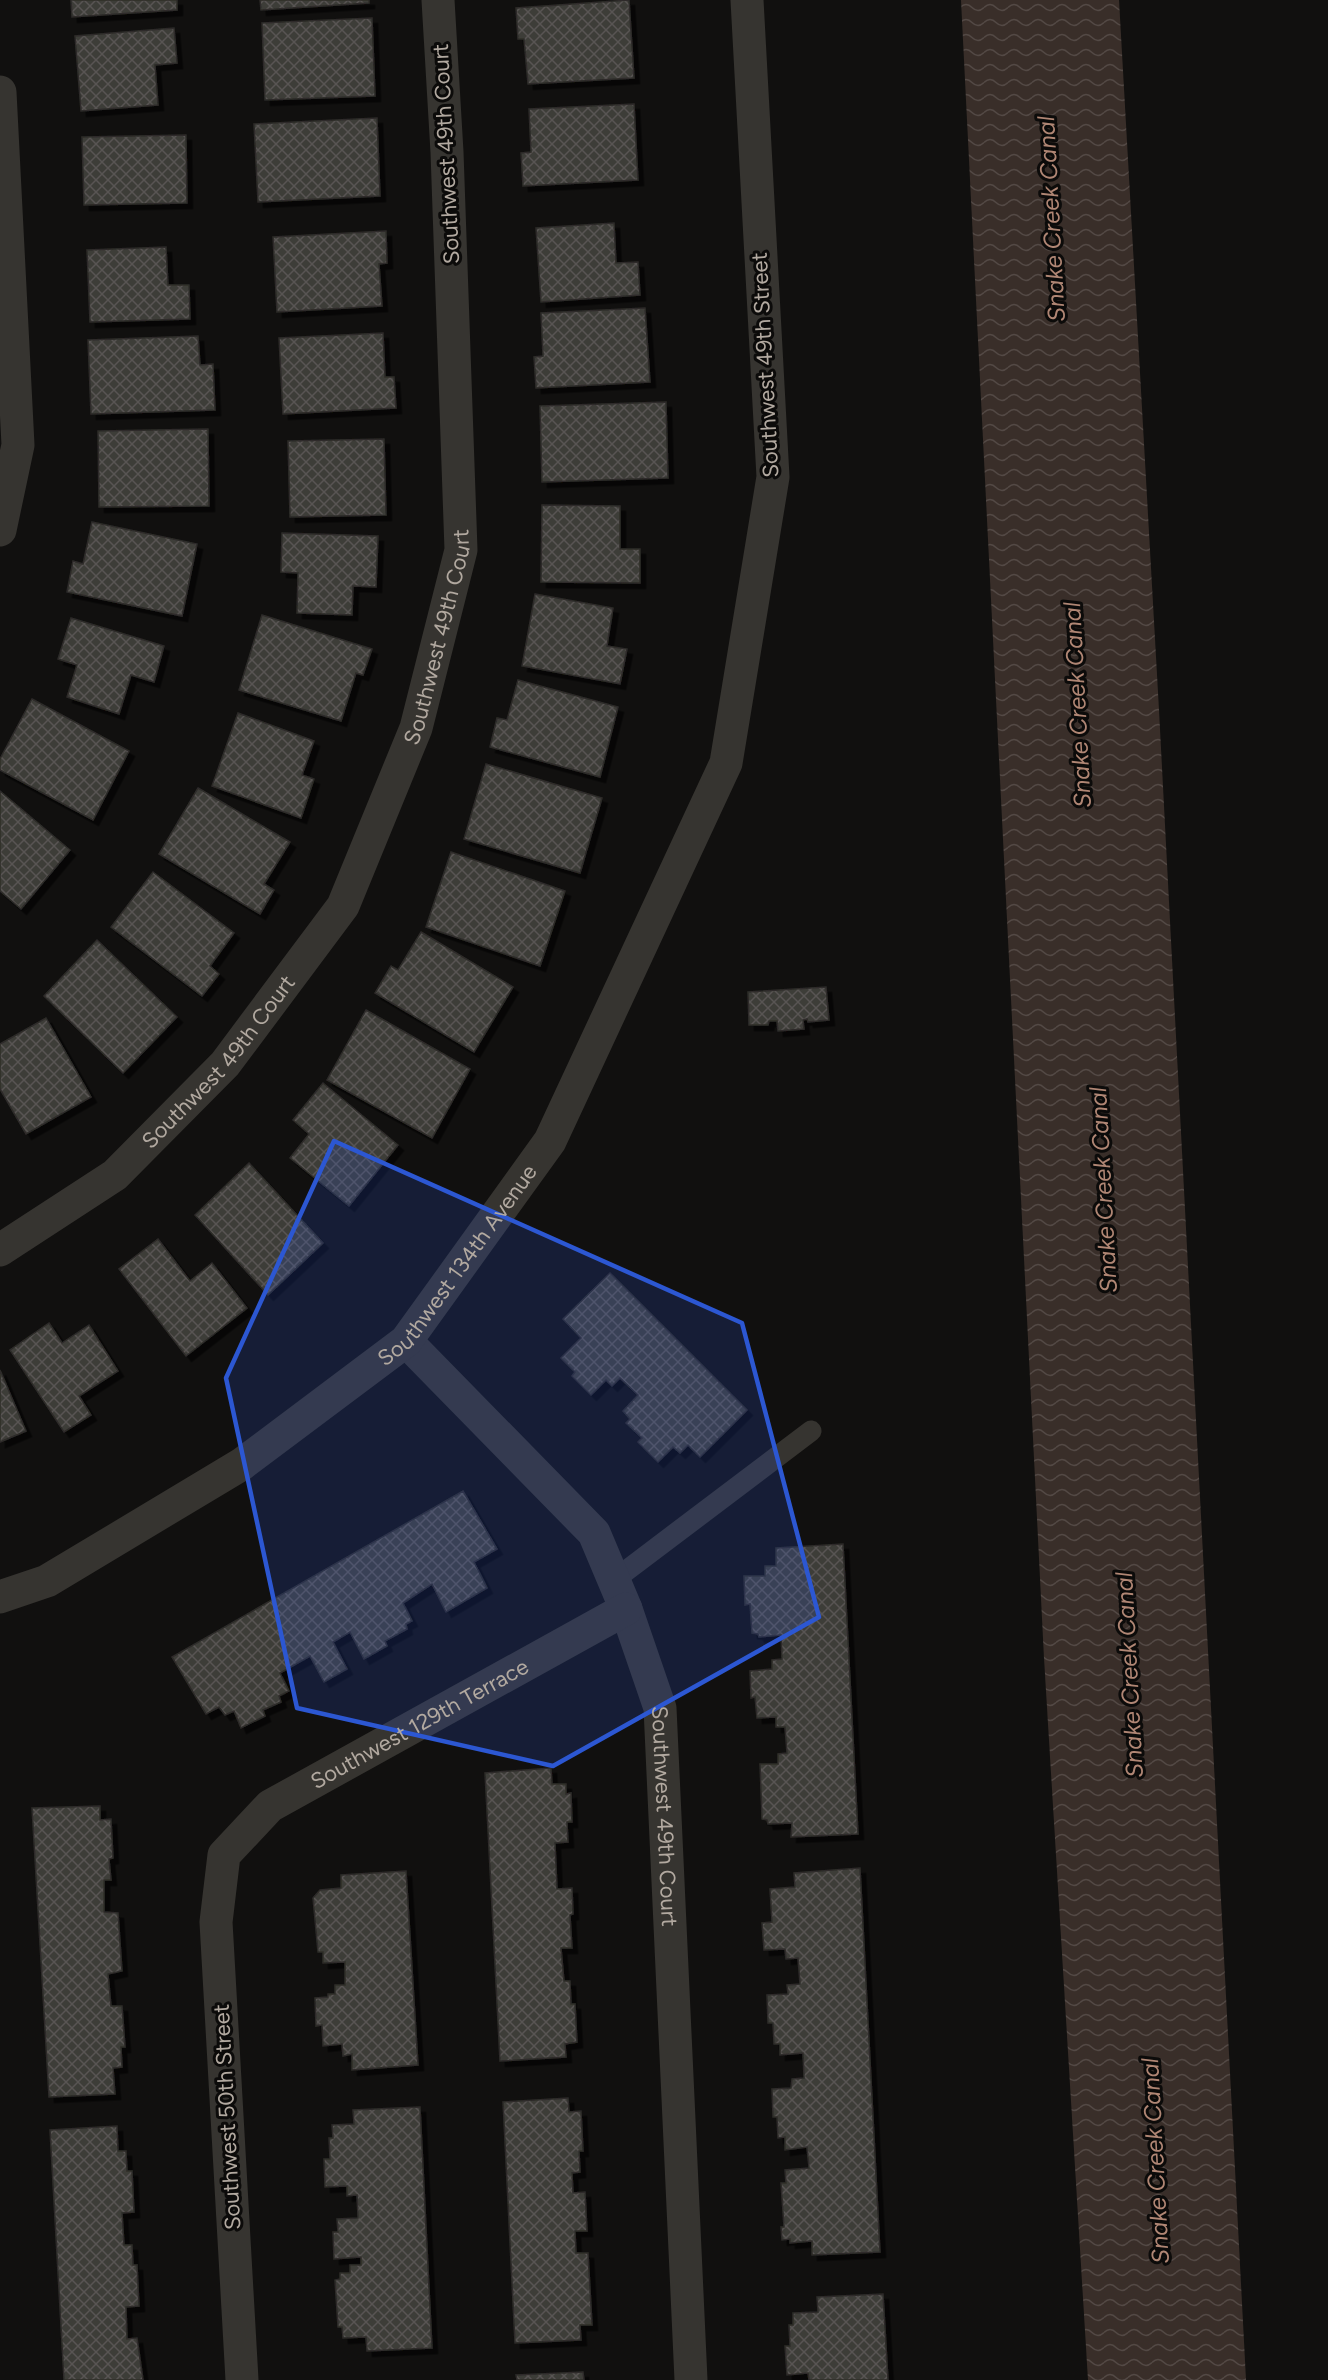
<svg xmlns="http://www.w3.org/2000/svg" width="1328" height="2380" font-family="Figtree,sans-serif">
  <defs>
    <pattern id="water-waves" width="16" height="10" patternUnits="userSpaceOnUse" patternTransform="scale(1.5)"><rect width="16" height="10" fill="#392e29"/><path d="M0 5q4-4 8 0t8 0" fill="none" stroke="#534945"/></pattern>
    <pattern id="building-cross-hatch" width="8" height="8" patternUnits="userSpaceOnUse" patternTransform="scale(1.5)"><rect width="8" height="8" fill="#3e3c39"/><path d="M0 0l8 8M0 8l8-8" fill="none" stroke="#585552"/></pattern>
    <filter id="shadow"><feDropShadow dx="5.5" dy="5.5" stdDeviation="0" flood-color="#0009"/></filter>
  </defs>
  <rect width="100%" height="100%" fill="#11100f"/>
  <!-- water -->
  <path fill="url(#water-waves)" d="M961,0H1119L1159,710L1246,2380H1088L1044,1658Z"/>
  <!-- building -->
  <g fill="url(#building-cross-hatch)" stroke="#2d2c29" stroke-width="1.5" filter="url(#shadow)">
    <path d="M71,0H177V10L72,17Z"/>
    <path d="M260,0H369V3L261,10Z"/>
    <path d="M629,0L634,78L528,84L524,39H518L516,8Z"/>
    <path d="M372,18L375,96L265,100L262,23Z"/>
    <path d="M174,28L177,63L155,65L158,105L81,111L75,36Z"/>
    <path d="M634,104L638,180L523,186L521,153L531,152L529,109Z"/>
    <path d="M377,118L380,196L258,202L254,124Z"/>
    <path d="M186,135L187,203L84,205L82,137Z"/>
    <path d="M614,223L616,263L638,262L640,295L541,302L536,228Z"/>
    <path d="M386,231L387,263L379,264L382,306L277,312L273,237Z"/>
    <path d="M166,247L168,285H189L190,319L90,322L87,250Z"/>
    <path d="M645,308L650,382L536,388L534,357L543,356L541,313Z"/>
    <path d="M383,333L385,377H394L396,408L283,414L279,338Z"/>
    <path d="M198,336L200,365L213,364L215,410L91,414L88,340Z"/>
    <path d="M666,402L668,478L542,482L540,406Z"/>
    <path d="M208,429L209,506L99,507L98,431Z"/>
    <path d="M384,439L386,515L290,517L288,441Z"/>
    <path d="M542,505L620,506V549H640V583L541,582Z"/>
    <path d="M92,522L197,544L182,616L67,592L73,561L83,564Z"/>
    <path d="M282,533L378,536L376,587L353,586L352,615L297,613L298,573L281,572Z"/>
    <path d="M535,594L613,608L607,646L627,649L620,684L522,666Z"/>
    <path d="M262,615L372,649L363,675L356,673L341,721L239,690Z"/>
    <path d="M71,618L164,646L154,682L131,675L119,714L67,697L77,665L58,659Z"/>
    <path d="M518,680L618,707L600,777L490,747L497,718L507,720Z"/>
    <path d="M32,699L129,751L93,820L0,770V759Z"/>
    <path d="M238,713L314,741L302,775L314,779L301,818L212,786Z"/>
    <path d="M486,764L602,798L580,873L464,839Z"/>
    <path d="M198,788L290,842L264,884L274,890L260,914L159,854Z"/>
    <path d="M0,791L70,850L21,909L0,891Z"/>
    <path d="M451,852L565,891L540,966L426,927Z"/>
    <path d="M153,872L234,933L210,966L219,974L202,996L111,927Z"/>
    <path d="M421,932L513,987L474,1052L375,993L391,966L398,970Z"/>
    <path d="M97,940L177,1017L123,1073L44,996Z"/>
    <path d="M826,987L829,1020L808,1022L807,1019L803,1020L804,1029L778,1031L777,1021H769L768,1025H749L748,992Z"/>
    <path d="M366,1010L470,1069L432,1138L327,1080Z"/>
    <path d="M46,1018L91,1097L26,1134L0,1089V1044Z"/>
    <path d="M323,1083L398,1145L349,1206L290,1158L309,1134L293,1120Z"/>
    <path d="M249,1163L323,1243L268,1295L195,1215Z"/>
    <path d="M158,1239L190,1281L212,1263L247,1308L186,1356L119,1269Z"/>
    <path d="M610,1273L747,1410L700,1457L688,1445L680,1453L673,1447L658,1462L638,1442L642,1438L626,1423L630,1419L623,1411L638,1395L620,1378L612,1386L606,1380L591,1395L572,1376L575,1372L561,1358L581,1338L563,1319Z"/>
    <path d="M49,1323L62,1343L89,1325L118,1371L79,1396L91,1415L64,1432L10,1350Z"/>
    <path d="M0,1370L26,1431L0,1442Z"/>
    <path d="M463,1491L497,1549L474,1562L487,1588L446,1612L432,1584L403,1603L412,1621L406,1624L407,1629L385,1641L387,1646L364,1659L350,1632L333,1642L347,1669L324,1682L310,1656L280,1673L289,1691L279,1696L281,1702L263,1710L265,1716L241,1728L234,1711L225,1715L219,1707L206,1714L172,1657Z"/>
    <path d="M843,1544L858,1834L791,1837L792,1823L768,1824L767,1820L762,1819L760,1764H778V1754L787,1753L785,1727H776V1717L757,1718L755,1697L751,1698L750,1671L772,1669V1660L782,1659L781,1635L759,1637L758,1634L752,1633L750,1604L745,1605L744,1576H765V1566H776V1548Z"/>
    <path d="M551,1768L552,1784H566V1794L571,1793L572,1822H567L568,1842L555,1843L557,1889L572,1888L573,1914L570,1915L572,1948H561L564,1981H570L571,2004H575L577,2042L565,2044L566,2057L500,2061L485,1773Z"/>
    <path d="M100,1806V1820L111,1819L113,1858L109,1859L111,1880H104V1912L118,1913L122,1971L108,1974L111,2006H122L125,2047H121L122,2067L113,2068L115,2094L49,2097L32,1808Z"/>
    <path d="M860,1868L880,2252L812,2255V2241L790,2243V2239L782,2240L781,2227H784L781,2183H786L785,2170L809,2168L807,2147L785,2150V2137L778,2138L777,2117H773L772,2089L791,2088L792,2079L804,2078L803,2053L780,2055V2044H774L773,2023H768L767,1995L788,1994L787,1985L800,1984L798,1958L786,1959L785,1949L764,1950L762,1923L772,1922L770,1889L795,1887L794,1873Z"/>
    <path d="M406,1871L418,2065L352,2070V2054L343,2056L342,2044L323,2046L322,2025L316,2026L315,1998L328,1997V1994H335V1985H345V1962L323,1963V1952H318L313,1898L320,1890L341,1888V1875Z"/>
    <path d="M568,2098L569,2112L581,2111L583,2151H579L580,2172L572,2173L573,2193L585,2192L587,2231H575L576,2253H588L592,2325H580L581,2340L515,2343L503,2102Z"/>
    <path d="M420,2107L432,2348L367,2351L366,2337L343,2338L342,2327H338L335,2280L340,2279V2273H350V2265H361V2257L334,2259L333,2232H338L337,2219L358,2218L357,2195L347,2196V2186L325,2187L324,2159H330L329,2138H333L332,2125L354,2124L353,2110Z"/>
    <path d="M117,2126L118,2151H126L127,2171H132L134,2212L122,2213L124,2245H132L133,2265H137L139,2306L126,2307L127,2339L137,2338L143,2380H64L50,2130Z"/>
    <path d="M883,2294L888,2380H809L808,2373L787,2375L785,2346H790L789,2325H793V2313L818,2312L817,2297Z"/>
    <path d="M583,2372L584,2380H517L516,2375Z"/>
  </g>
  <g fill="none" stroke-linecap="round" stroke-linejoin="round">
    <!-- lane -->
    <path stroke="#363430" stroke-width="21" d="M614,1580L811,1431"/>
    <!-- street -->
    <g stroke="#363430" stroke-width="33">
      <path d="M0,92L18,445L0,530"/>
      <path id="s1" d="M0,1250L115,1175L225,1064L343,906L416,728L461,550L447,152L438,0"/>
      <path id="s2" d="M406,1341L594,1533L626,1609L660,1708L691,2380"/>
      <path id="s3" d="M0,1597L47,1581L242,1464L406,1341L550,1141L726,763L773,477L747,0"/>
      <path id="s4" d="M242,2380L216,1922L224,1855L270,1806L626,1609"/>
    </g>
  </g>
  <!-- marked area -->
  <path fill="#2c57d2" fill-opacity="0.2" stroke="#2c57d2" stroke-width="4.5" stroke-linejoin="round" d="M334,1141L742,1323L819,1617L553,1766L297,1708L226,1378Z"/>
  <g text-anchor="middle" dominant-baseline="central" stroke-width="6" stroke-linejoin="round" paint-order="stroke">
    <!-- street labels -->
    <g font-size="22" fill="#b2a9a0" stroke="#0c0b0a">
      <text transform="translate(446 154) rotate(-93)">Southwest 49th Court</text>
      <text transform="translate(765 365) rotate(-93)">Southwest 49th Street</text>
      <text stroke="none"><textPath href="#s1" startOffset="777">Southwest 49th Court</textPath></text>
      <text stroke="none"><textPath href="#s1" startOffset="291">Southwest 49th Court</textPath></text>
      <text stroke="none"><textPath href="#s3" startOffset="573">Southwest 134th Avenue</textPath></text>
      <text stroke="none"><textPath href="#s4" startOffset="764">Southwest 129th Terrace</textPath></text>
      <text stroke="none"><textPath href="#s2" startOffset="564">Southwest 49th Court</textPath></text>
      <text transform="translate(227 2117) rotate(-93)">Southwest 50th Street</text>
    </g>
    <!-- water labels -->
    <g font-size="24" font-style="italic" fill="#b08674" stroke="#0c0b0a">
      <text transform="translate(1051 219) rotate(-93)">Snake Creek Canal</text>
      <text transform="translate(1077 705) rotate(-93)">Snake Creek Canal</text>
      <text transform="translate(1103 1190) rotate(-93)">Snake Creek Canal</text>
      <text transform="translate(1129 1675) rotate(-93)">Snake Creek Canal</text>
      <text transform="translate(1155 2161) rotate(-93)">Snake Creek Canal</text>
    </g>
  </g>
</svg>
